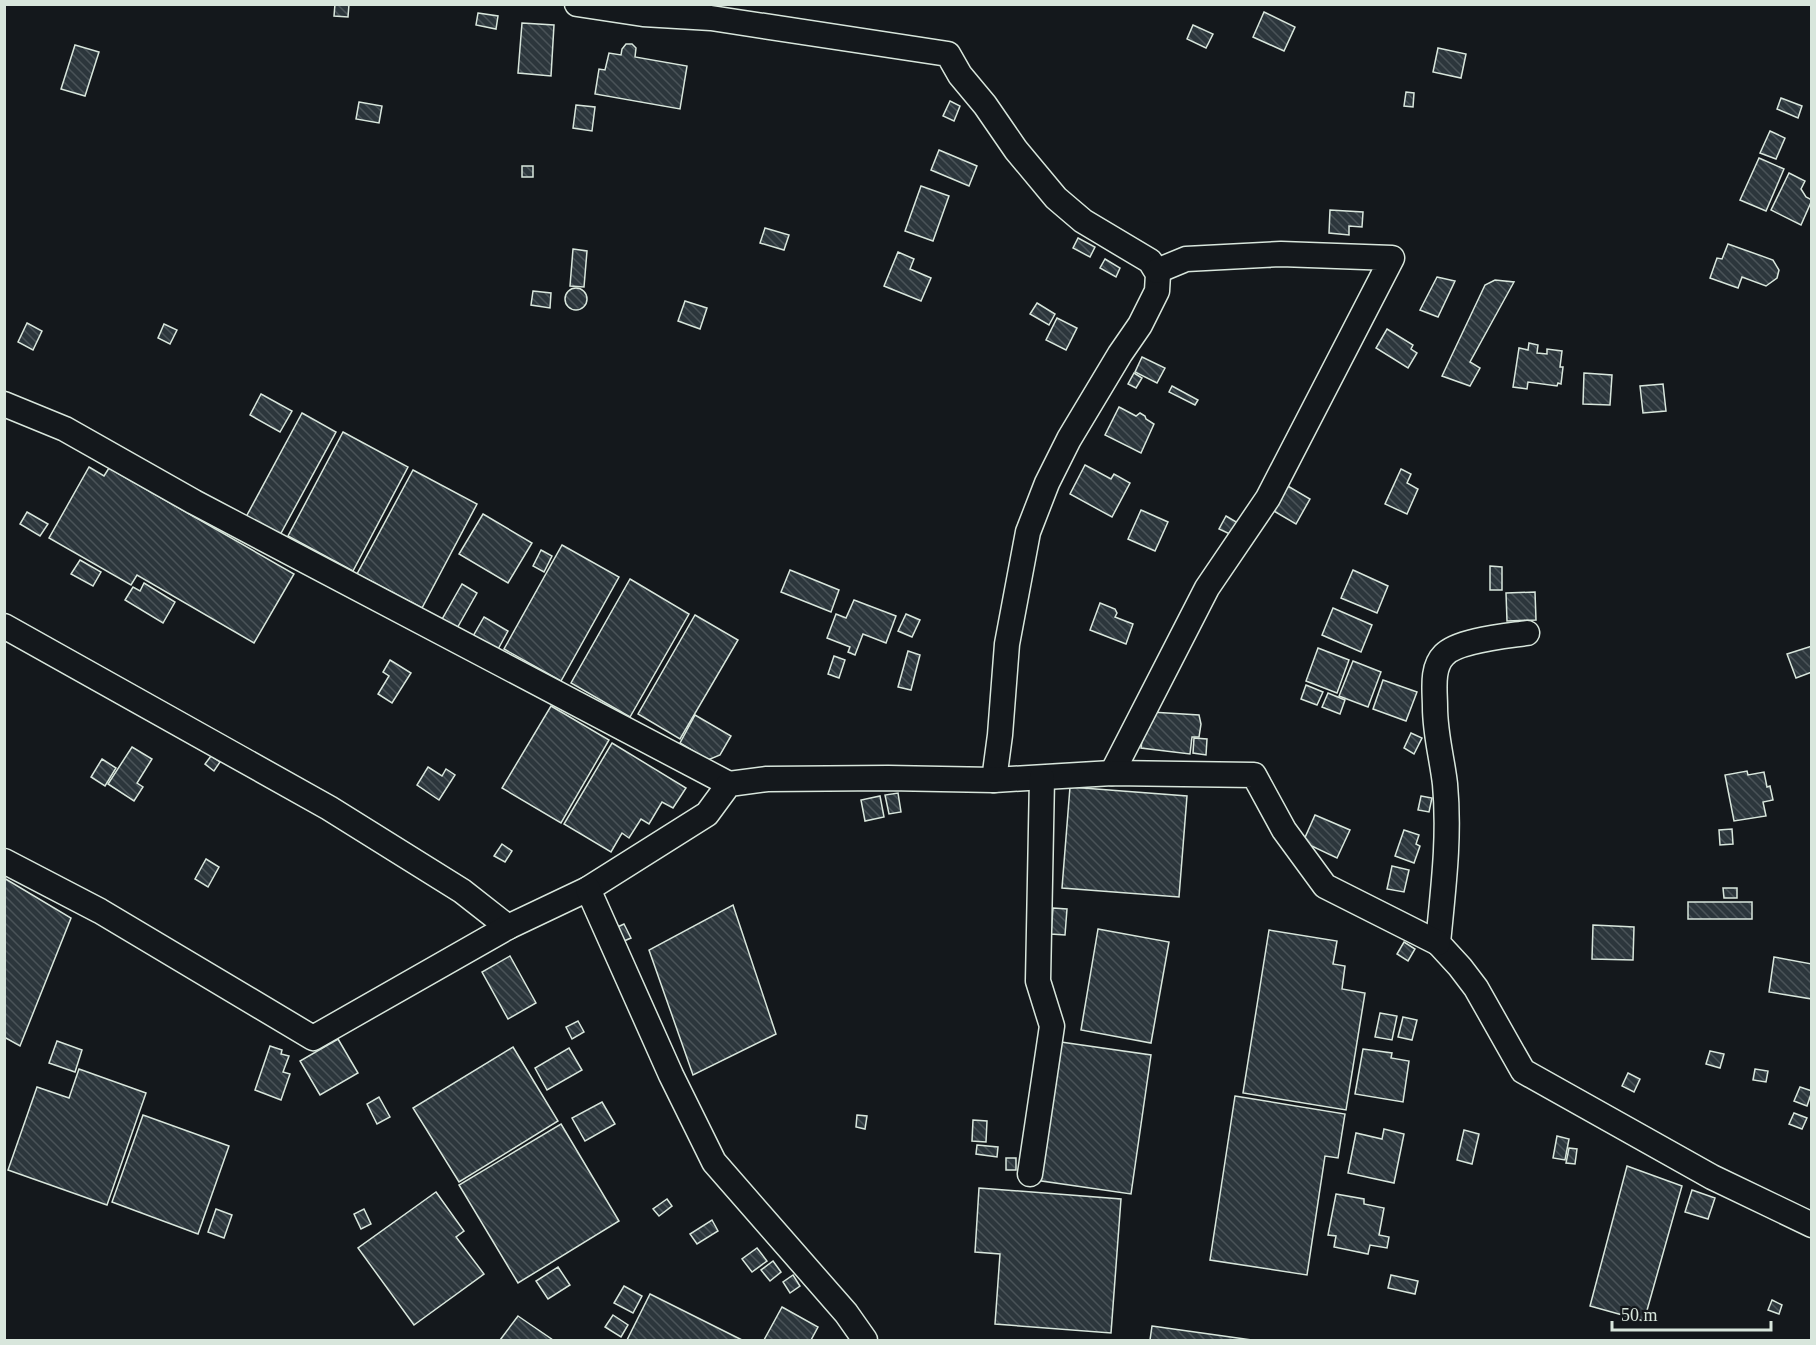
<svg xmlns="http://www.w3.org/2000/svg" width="1816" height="1345" font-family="Georgia,serif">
  <defs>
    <pattern id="building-back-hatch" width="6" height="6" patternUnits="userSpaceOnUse" patternTransform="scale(1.5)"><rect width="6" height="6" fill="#2c363c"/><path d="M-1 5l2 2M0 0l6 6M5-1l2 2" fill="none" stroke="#4a5358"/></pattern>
  </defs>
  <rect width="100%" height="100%" fill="#14181c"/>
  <!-- building -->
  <g fill="url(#building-back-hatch)" stroke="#d8e6dc" stroke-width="1.5">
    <path d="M335,4H349L348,17L334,16Z"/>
    <path d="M1264,12L1295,27L1284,51L1253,37Z"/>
    <path d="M478,13L498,16L496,29L476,25Z"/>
    <path d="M522,23L554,25L551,76L518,73Z"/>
    <path d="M1193,25L1213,34L1206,48L1187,39Z"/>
    <path d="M626,44H632L636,48L635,57L687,66L680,109L595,94L599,69L605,70L609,53L621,55L622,49Z"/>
    <path d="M75,45L99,52L85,96L61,89Z"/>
    <path d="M1438,48L1466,54L1461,78L1433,72Z"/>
    <path d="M1406,92L1414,93L1413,107L1404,106Z"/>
    <path d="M1781,98L1802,106L1798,118L1777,109Z"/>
    <path d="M950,101L960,106L954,121L943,116Z"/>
    <path d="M359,102L382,106L379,123L356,119Z"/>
    <path d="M576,105L595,107L592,131L573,128Z"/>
    <path d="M1770,131L1785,138L1776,159L1760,153Z"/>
    <path d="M939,150L977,166L969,186L931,170Z"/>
    <path d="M1759,158L1784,169L1766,211L1740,200Z"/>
    <rect x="522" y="166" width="11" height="11"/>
    <path d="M1789,173L1805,181L1801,189L1806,197L1812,200L1801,225L1771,210Z"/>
    <path d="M921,186L949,196L933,241L905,231Z"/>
    <path d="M1330,210L1363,212L1362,227L1349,226V235L1329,233Z"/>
    <path d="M765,228L789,235L784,250L760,243Z"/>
    <path d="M1078,238L1095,247L1090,257L1073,248Z"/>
    <path d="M1728,244L1773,260L1779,270L1777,278L1766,286L1742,277L1738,288L1710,278L1717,258L1722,259Z"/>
    <path d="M573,249L587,251L584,287L570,286Z"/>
    <path d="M898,252L914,259L910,269L931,278L921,301L884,286Z"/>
    <path d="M1105,259L1120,268L1116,277L1100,268Z"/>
    <path d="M1437,277L1455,281L1438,317L1420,310Z"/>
    <path d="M1495,280L1514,282L1470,362L1480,368L1470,386L1442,376L1485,285Z"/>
    <circle cx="576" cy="299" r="11"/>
    <path d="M533,291L551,293L550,308L531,305Z"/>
    <path d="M685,301L707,308L700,329L678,321Z"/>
    <path d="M1037,303L1055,314L1049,325L1030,314Z"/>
    <path d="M1057,318L1077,328L1066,350L1046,340Z"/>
    <path d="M27,323L42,331L33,350L18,342Z"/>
    <path d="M164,324L177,330L170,344L158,338Z"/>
    <path d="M1387,329L1413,345L1411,349L1417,353L1408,368L1376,348Z"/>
    <path d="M1529,343L1538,345L1537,353L1547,354V349L1562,351L1560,367H1563L1561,384L1558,383L1557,386L1528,382L1527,389L1513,387L1519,348L1528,350Z"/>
    <path d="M1142,357L1165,368L1157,383L1135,372Z"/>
    <path d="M1134,373L1142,378L1136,388L1128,384Z"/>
    <path d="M1584,373L1612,375L1610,405L1583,404Z"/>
    <path d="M1663,384L1666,411L1643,413L1640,386Z"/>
    <path d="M1172,386L1198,400L1195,405L1169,392Z"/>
    <path d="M261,394L292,411L280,432L250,415Z"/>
    <path d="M1119,407L1136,416L1140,413L1145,416L1146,419L1154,424L1141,453L1105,435Z"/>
    <path d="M302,413L336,432L280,535L246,517Z"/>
    <path d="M343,432L408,467L353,571L288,536Z"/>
    <path d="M1085,465L1111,479L1114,474L1130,483L1112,517L1070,494Z"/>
    <path d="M89,467L104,476L109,468L294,574L254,643L137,575L131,585L49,538Z"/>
    <path d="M1401,469L1411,474L1407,483L1418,489L1407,514L1385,504Z"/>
    <path d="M413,470L477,504L422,608L357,574Z"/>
    <path d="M1286,485L1310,499L1296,524L1272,510Z"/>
    <path d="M1141,510L1168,522L1155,551L1128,539Z"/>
    <path d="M27,512L48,524L40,536L20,524Z"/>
    <path d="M483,514L532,543L508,583L459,554Z"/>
    <path d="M1226,516L1238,523L1232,535L1219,529Z"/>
    <path d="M562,545L619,577L561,681L504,649Z"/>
    <path d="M541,550L552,556L544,572L533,566Z"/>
    <path d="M80,560L101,572L93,586L71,574Z"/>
    <path d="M1490,566L1502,567V590H1490Z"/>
    <path d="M790,570L839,590L831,612L781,592Z"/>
    <path d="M1353,570L1388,586L1377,613L1341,598Z"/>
    <path d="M630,579L689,614L630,717L571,683Z"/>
    <path d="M144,583L175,602L163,623L125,600L133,587L140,591Z"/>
    <path d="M462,584L477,593L456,630L441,621Z"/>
    <path d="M1535,592L1536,620L1507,621L1506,593Z"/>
    <path d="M854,600L896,616L886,643L863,634L855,655L848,652L850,647L827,638L836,614L846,618Z"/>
    <path d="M1100,603L1115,609L1117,613L1115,617L1133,624L1126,644L1090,630Z"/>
    <path d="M1333,608L1372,625L1361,652L1322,635Z"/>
    <path d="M906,614L920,620L912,637L898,631Z"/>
    <path d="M695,615L738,640L680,739L638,714Z"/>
    <path d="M484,617L508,631L497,651L472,638Z"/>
    <path d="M1812,646V672L1796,678L1787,654Z"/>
    <path d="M1318,648L1349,660L1337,693L1306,681Z"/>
    <path d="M908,651L920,655L911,690L898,687Z"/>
    <path d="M834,656L845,660L839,678L828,674Z"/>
    <path d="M390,660L411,673L392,703L378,694L389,676L383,672Z"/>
    <path d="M1353,661L1381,672L1368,707L1339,696Z"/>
    <path d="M1383,680L1417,692L1406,721L1373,709Z"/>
    <path d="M1306,685L1323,692L1317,705L1301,699Z"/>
    <path d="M1328,693L1345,700L1340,714L1322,707Z"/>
    <path d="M551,706L609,740L561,823L502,788Z"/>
    <path d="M1151,712L1199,715L1201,724L1199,737H1192L1190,754L1141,748L1144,726Z"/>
    <path d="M695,715L731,736L720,755L708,760L680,743Z"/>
    <path d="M1411,733L1422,738L1414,754L1404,748Z"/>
    <path d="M1194,738L1207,739L1206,755L1193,753Z"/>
    <path d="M612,743L686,788L673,808L662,802L649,824L641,819L629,838L622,833L611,852L564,824Z"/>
    <path d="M132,747L152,759L137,783L143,787L134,801L108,784Z"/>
    <path d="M211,756L220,762L214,771L205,764Z"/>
    <path d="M102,759L116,768L105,786L91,777Z"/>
    <path d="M428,767L442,776L446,769L455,775L439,800L417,785Z"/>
    <path d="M1747,771L1748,775L1764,772L1767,787L1770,786L1773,800L1763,802L1766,816L1734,821L1725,775Z"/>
    <path d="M1070,787L1187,796L1179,897L1062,888Z"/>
    <path d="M898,793L901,812L889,814L885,795Z"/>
    <path d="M880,796L884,817L865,821L861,800Z"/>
    <path d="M1421,796L1432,798L1429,812L1418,810Z"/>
    <path d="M1315,815L1350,830L1337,858L1303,842Z"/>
    <path d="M1732,829L1733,844L1720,845L1719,830Z"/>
    <path d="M1404,830L1419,835L1416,844L1420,846L1414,863L1395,856Z"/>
    <path d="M502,844L512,851L505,862L494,856Z"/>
    <path d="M206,859L219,867L208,887L195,879Z"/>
    <path d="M1392,866L1409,870L1404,892L1387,889Z"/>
    <path d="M4,878L71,918L20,1046L4,1037Z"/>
    <path d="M1723,888H1737V898H1724Z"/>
    <rect x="1688" y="902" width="64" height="17"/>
    <path d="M733,905L776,1034L693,1075L649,950Z"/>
    <path d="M1053,908L1067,909L1065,935L1051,934Z"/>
    <path d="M624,924L631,938L617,944L611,930Z"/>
    <path d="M1593,925L1634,927L1633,960L1592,959Z"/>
    <path d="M1098,929L1169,942L1151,1043L1081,1030Z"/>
    <path d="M1269,930L1337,941L1333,964L1345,966L1342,989L1365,993L1346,1110L1243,1093Z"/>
    <path d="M1404,942L1415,949L1408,961L1397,954Z"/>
    <path d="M510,956L536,1003L508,1019L482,972Z"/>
    <path d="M1774,957L1812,964V999L1769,992Z"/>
    <path d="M1380,1013L1397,1016L1392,1040L1375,1037Z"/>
    <path d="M1403,1017L1417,1020L1412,1040L1398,1037Z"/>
    <path d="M578,1021L584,1032L572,1039L566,1027Z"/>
    <path d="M338,1039L358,1073L320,1095L300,1061Z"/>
    <path d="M57,1041L82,1050L75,1072L49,1063Z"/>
    <path d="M1054,1041L1151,1055L1131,1194L1035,1180Z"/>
    <path d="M270,1046L282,1050L281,1054L289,1056L283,1072L290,1074L281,1100L255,1090Z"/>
    <path d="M513,1047L558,1121L459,1182L413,1108Z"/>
    <path d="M569,1048L582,1070L547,1090L535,1068Z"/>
    <path d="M1363,1049L1392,1053L1391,1058L1409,1061L1403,1102L1355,1094Z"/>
    <path d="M1710,1051L1724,1054L1720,1068L1706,1064Z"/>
    <path d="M79,1069L146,1093L107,1205L8,1170L37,1087L69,1098Z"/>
    <path d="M1755,1069L1768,1071L1766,1082L1753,1080Z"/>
    <path d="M1628,1073L1640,1079L1634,1092L1622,1086Z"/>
    <path d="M1800,1087L1812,1091L1807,1106L1794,1101Z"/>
    <path d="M1235,1096L1345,1114L1338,1158L1325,1156L1307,1275L1210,1260Z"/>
    <path d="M379,1097L390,1117L377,1124L367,1104Z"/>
    <path d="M602,1102L615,1124L585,1141L572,1118Z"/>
    <path d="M1794,1113L1807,1118L1802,1129L1789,1124Z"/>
    <path d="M143,1115L229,1146L198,1234L112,1202Z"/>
    <path d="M857,1115L867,1116L865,1129L856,1127Z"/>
    <path d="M973,1120L987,1121L986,1142L972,1141Z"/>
    <path d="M561,1124L619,1221L518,1283L459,1185Z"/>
    <path d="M1384,1129L1404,1134L1394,1183L1348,1173L1356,1133L1382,1139Z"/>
    <path d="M1464,1130L1479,1134L1472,1164L1457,1160Z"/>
    <path d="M1557,1136L1569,1139L1565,1160L1553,1158Z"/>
    <path d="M977,1145L998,1147L997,1157L976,1154Z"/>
    <path d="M1569,1148L1577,1149L1575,1164L1566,1163Z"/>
    <rect x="1006" y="1158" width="10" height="12"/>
    <path d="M1627,1166L1682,1186L1644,1321L1590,1306Z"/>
    <path d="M979,1188L1121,1199L1111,1333L995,1324L1000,1254L975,1252Z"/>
    <path d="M1692,1190L1715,1198L1708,1219L1685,1212Z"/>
    <path d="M436,1192L464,1231L456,1237L484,1274L414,1325L358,1248Z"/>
    <path d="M1336,1194L1364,1199V1204L1384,1208L1379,1235L1389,1237L1387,1248L1370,1245L1368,1254L1334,1247L1336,1236L1328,1235Z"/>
    <path d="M667,1199L672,1206L659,1216L653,1209Z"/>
    <path d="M216,1209L232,1215L224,1238L208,1232Z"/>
    <path d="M364,1209L371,1224L361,1229L354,1214Z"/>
    <path d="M712,1220L718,1231L697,1244L690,1234Z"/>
    <path d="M757,1248L767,1261L752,1272L742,1259Z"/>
    <path d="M773,1261L781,1272L770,1281L761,1270Z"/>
    <path d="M558,1267L570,1285L548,1299L536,1281Z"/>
    <path d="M793,1275L800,1286L790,1293L783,1282Z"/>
    <path d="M1391,1275L1418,1281L1415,1294L1388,1288Z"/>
    <path d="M624,1286L642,1296L633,1313L614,1303Z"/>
    <path d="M650,1294L742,1340H627Z"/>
    <path d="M1772,1300L1782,1305L1779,1314L1768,1310Z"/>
    <path d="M782,1307L818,1327L811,1340H764Z"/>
    <path d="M613,1315L628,1325L621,1337L605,1327Z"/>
    <path d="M518,1316L553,1340H500Z"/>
    <path d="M1152,1326L1252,1340H1150Z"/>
  </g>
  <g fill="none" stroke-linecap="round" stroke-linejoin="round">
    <defs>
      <g id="minor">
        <path d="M577,4L643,14L711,18L948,54L960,75L985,105L1016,150L1056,198L1083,221L1150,261L1158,274L1157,291L1140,325L1120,354L1069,439L1047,483L1028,532L1007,644L1000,735L994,780"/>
        <path d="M4,404L65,429L194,502L729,784"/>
        <path d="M4,626L329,808L462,891L508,927"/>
        <path d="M1527,633C1507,636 1458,640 1444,655C1431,668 1435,691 1435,707C1435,734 1442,758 1445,784C1450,838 1443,890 1438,943L1460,967L1476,988L1523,1071L1712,1177L1812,1225"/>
        <path d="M1112,773L1207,588L1268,498L1392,258L1281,254L1186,259L1157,271"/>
        <path d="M4,861L100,911L313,1038L508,927L588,889L707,814L729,784L767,779L888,778L994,780L1112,773L1254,775L1284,830L1325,886L1438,943"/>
        <path d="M588,889L671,1075L714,1162L846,1313L865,1340"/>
        <path d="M1030,1174L1052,1026L1038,981L1042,778"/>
      </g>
    </defs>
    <!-- minor casing -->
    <use href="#minor" stroke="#d8e6dc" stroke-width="27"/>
    <!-- minor -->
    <use href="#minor" stroke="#14181c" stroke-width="24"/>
  </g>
  <!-- border -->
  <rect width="1816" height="1345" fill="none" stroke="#d8e6dc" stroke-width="12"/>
  <!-- scale -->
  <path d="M1612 1321v9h159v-9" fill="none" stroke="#d8e6dc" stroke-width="3"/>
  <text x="1621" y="1321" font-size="18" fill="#d8e6dc" stroke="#14181c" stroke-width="4.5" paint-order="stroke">50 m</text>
</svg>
